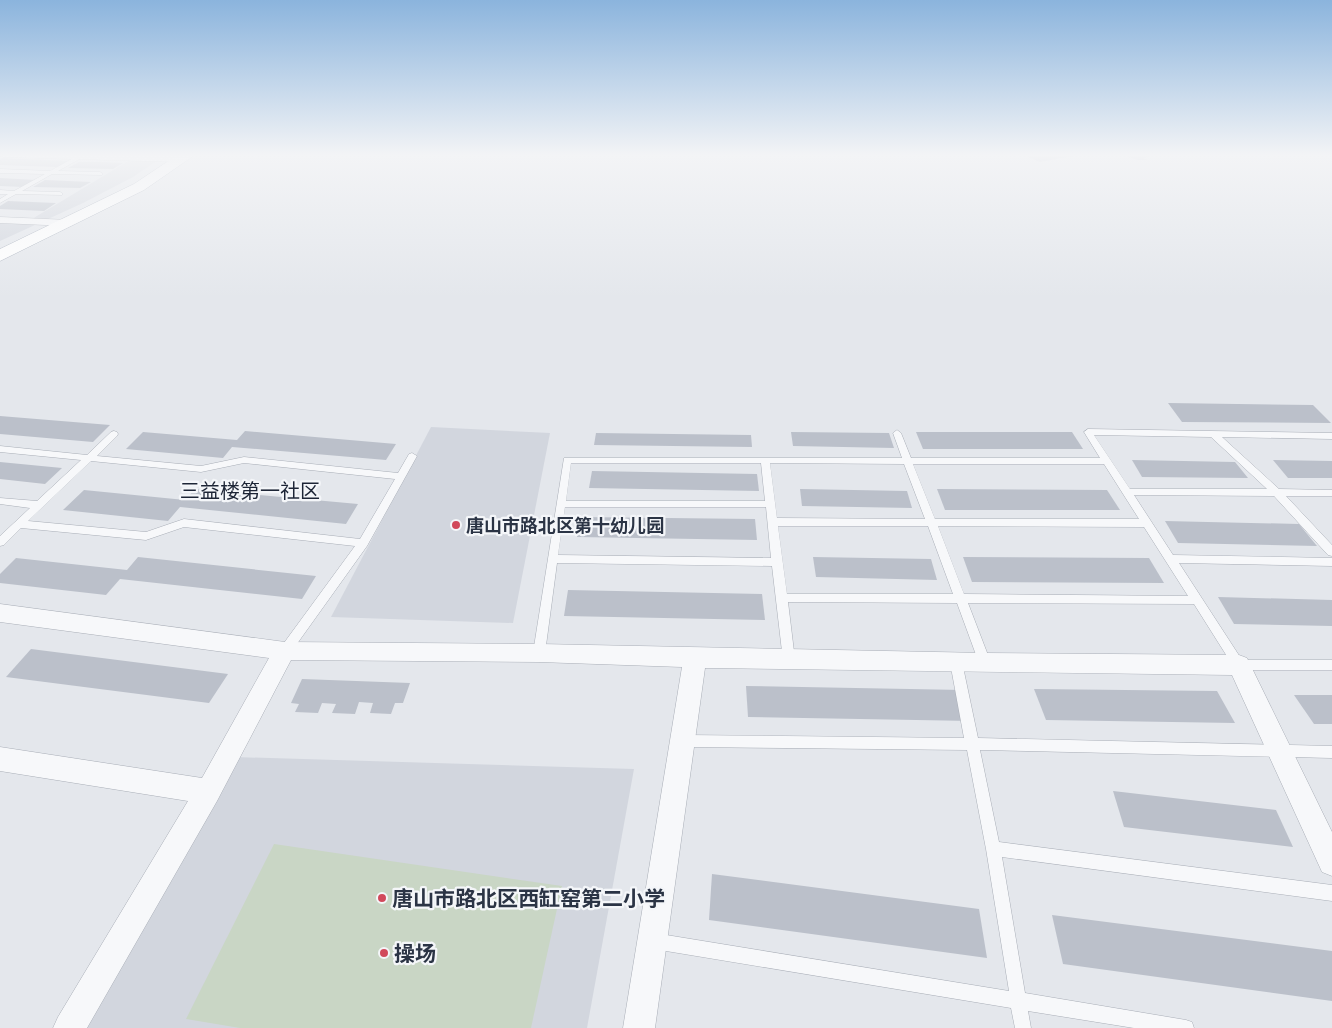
<svg xmlns="http://www.w3.org/2000/svg" width="1332" height="1028" font-family="'PT Sans','Noto Sans SC',sans-serif">
  <rect width="100%" height="100%" fill="#e4e7ec"/>
  <!-- built -->
  <g fill="#d2d6de">
    <path d="M77,154H167L133,177L83,203L0,241V221L27,222L135,157Z"/>
    <path d="M431,427L550,433L513,623L331,617Z"/>
    <path d="M235,757L634,769L587,1028H79Z"/>
  </g>
  <!-- green -->
  <path fill="#c9d6c5" d="M274,844L562,886L531,1028H240L186,1019Z"/>
  <!-- building -->
  <g fill="#bbc0ca">
    <path d="M1040,154H1068L1072,156L1040,162L1028,157Z"/>
    <path d="M1121,154H1140L1149,157L1144,158L1147,160H1137Z"/>
    <path d="M2,158L69,161L58,167L0,165V159Z"/>
    <path d="M79,162H101L123,163L113,169L68,168Z"/>
    <path d="M0,178L36,180L24,187L0,186Z"/>
    <path d="M45,180L91,182L80,188L33,187Z"/>
    <path d="M8,201L56,203L44,211L0,209V206Z"/>
    <path d="M1168,403L1313,405L1331,423L1182,422Z"/>
    <path d="M0,416L110,425L93,442L0,434Z"/>
    <path d="M245,431L396,444L386,460L232,447L223,458L126,449L143,432L237,440Z"/>
    <path d="M791,432L889,433L894,448L793,446Z"/>
    <path d="M916,432H1072L1083,449H923Z"/>
    <path d="M596,433L751,435L752,447L594,445Z"/>
    <path d="M1132,460L1235,462L1248,478L1142,477Z"/>
    <path d="M1273,460L1332,461V478H1288Z"/>
    <path d="M0,462L62,468L45,484L0,479Z"/>
    <path d="M592,471L757,474L759,491L589,488Z"/>
    <path d="M195,489L358,504L346,524L180,507L168,521L63,510L84,490L185,500Z"/>
    <path d="M800,489L907,491L912,508L802,506Z"/>
    <path d="M937,489L1107,490L1120,510H945Z"/>
    <path d="M580,517L755,519L757,540L577,537Z"/>
    <path d="M1165,521L1299,524L1317,546L1178,543Z"/>
    <path d="M138,557L316,576L302,599L120,579L106,595L0,583V574L16,558L127,570Z"/>
    <path d="M813,557L931,559L937,580L816,577Z"/>
    <path d="M963,557L1149,558L1164,583L972,582Z"/>
    <path d="M568,590L762,594L765,620L564,616Z"/>
    <path d="M1218,597L1332,600V626L1234,624Z"/>
    <path d="M31,649L228,674L209,703L6,677Z"/>
    <path d="M302,679L410,683L403,703H395L391,714L370,713L373,703L359,702L355,714L332,713L336,704L322,703L318,713L295,712L299,704L291,703Z"/>
    <path d="M746,686L963,690L972,721L748,717Z"/>
    <path d="M1034,689L1217,691L1235,723L1046,720Z"/>
    <path d="M1294,695H1332V724H1314Z"/>
    <path d="M1113,791L1276,810L1293,847L1124,827Z"/>
    <path d="M712,874L979,909L987,958L709,920Z"/>
    <path d="M1052,915L1332,951V1001L1063,964Z"/>
  </g>
  <g fill="none" stroke-linecap="round" stroke-linejoin="round">
    <defs>
      <g id="service">
        <path d="M81,154L83,157L58,171L100,172L102,173V175L52,174L22,191L60,192L62,193V195L16,194L0,203V199L8,194H0V190L14,191L45,174L0,173V169L50,171Z"/>
        <path d="M1088,429L1332,433V439L1222,437L1279,489L1332,490V496H1286L1332,545V556L1328,555L1274,496L1134,495L1173,555L1332,558V566L1179,563L1242,660H1332V670H1239L1235,669L1194,604L968,603L991,663L989,667L985,668L981,667L979,663L957,603L788,602L795,660L793,664L789,665L785,664L783,660L772,566L557,563L545,653L543,657L539,658L535,657L533,653L564,458H902L893,433L897,430L901,433L911,458H1100L1084,432ZM1094,435L1211,437L1267,489H1130ZM571,463H761L765,501H566ZM770,463L904,464L925,519L777,518ZM913,464H1104L1139,519H935ZM565,507H766L771,558L558,555ZM778,526H928L953,594H787ZM938,526L1144,527L1188,596L964,594Z"/>
        <path d="M114,431L117,432L118,434L117,436L97,456L201,466L244,457L398,473L409,454L412,453L417,456L367,546L289,655L285,656L281,655L279,651L281,647L355,546L184,527L146,540L21,528L4,545L0,546V536L30,508L0,504V498L37,501L81,460L0,452V446L87,455L111,432ZM91,461L201,472L244,463L395,479L360,539L184,519L146,532L28,521Z"/>
        <path d="M956,657L960,658L962,662L978,738L1332,746V758L980,750L999,842L1332,885V901L1002,857L1025,993L1186,1020L1192,1022L1194,1028H1134L1028,1011L1031,1028H1015L1011,1008L654,949L648,947L646,941L648,935L654,933L1009,991L986,849L967,750L683,747L678,745L676,741L678,737L683,735L964,738L950,662L952,658Z"/>
      </g>
      <g id="minor">
        <path d="M0,154L181,156L186,159L181,162L3,157Z"/>
        <path d="M0,217L69,220L75,223L69,226L0,223Z"/>
        <path d="M0,604L285,642L539,644L985,653L1239,655L1247,658L1332,832V876L1322,872L1232,675L705,668L655,1028H623L682,667L539,662L291,660L217,801L87,1028H53L58,1017L188,801L0,771V747L202,778L269,658L0,622Z"/>
      </g>
      <path id="primary" d="M179,154H196L144,190L0,261V249L134,184Z"/>
    </defs>
    <!-- service casing -->
    <use href="#service" stroke="#a9aeb7" stroke-width="1"/>
    <!-- minor casing -->
    <use href="#minor" stroke="#a9aeb7" stroke-width="1"/>
    <!-- primary casing -->
    <use href="#primary" stroke="#a3abb8" stroke-width="1"/>
    <!-- service -->
    <use href="#service" fill="#f7f8fa" fill-rule="evenodd"/>
    <!-- minor -->
    <use href="#minor" fill="#f7f8fa" fill-rule="evenodd"/>
    <!-- primary -->
    <use href="#primary" fill="#fff" fill-rule="evenodd"/>
  </g>
  <!-- sky -->
  <linearGradient id="sky" x2="0" y2="1"><stop stop-color="#8bb4dd"/><stop offset="0.52" stop-color="#f3f4f6"/><stop offset="1" stop-color="#f3f4f6" stop-opacity="0"/></linearGradient>
  <rect width="1332" height="298" fill="url(#sky)"/>
  <!-- markers -->
  <g fill="#d1495b" stroke="#f4f6f9" stroke-width="2">
    <circle cx="456" cy="525" r="5"/>
    <circle cx="382" cy="898" r="5"/>
    <circle cx="384" cy="953" r="5"/>
  </g>
  <g text-anchor="middle" dominant-baseline="central" stroke-width="4.5" stroke-linejoin="round" paint-order="stroke">
    <!-- poi labels -->
    <g font-size="18" font-weight="bold" fill="#2b3445" stroke="#f4f6f9" text-anchor="start">
      <text x="466" y="525">唐山市路北区第十幼儿园</text>
    </g>
    <!-- quarter labels -->
    <g font-size="20" fill="#1d2536" stroke="#f4f6f9">
      <text x="250" y="491">三益楼第一社区</text>
    </g>
    <!-- near-poi labels -->
    <g font-size="21" font-weight="bold" fill="#2b3445" stroke="#f4f6f9" text-anchor="start">
      <text x="392" y="898">唐山市路北区西缸窑第二小学</text>
      <text x="394" y="953">操场</text>
    </g>
  </g>
</svg>
